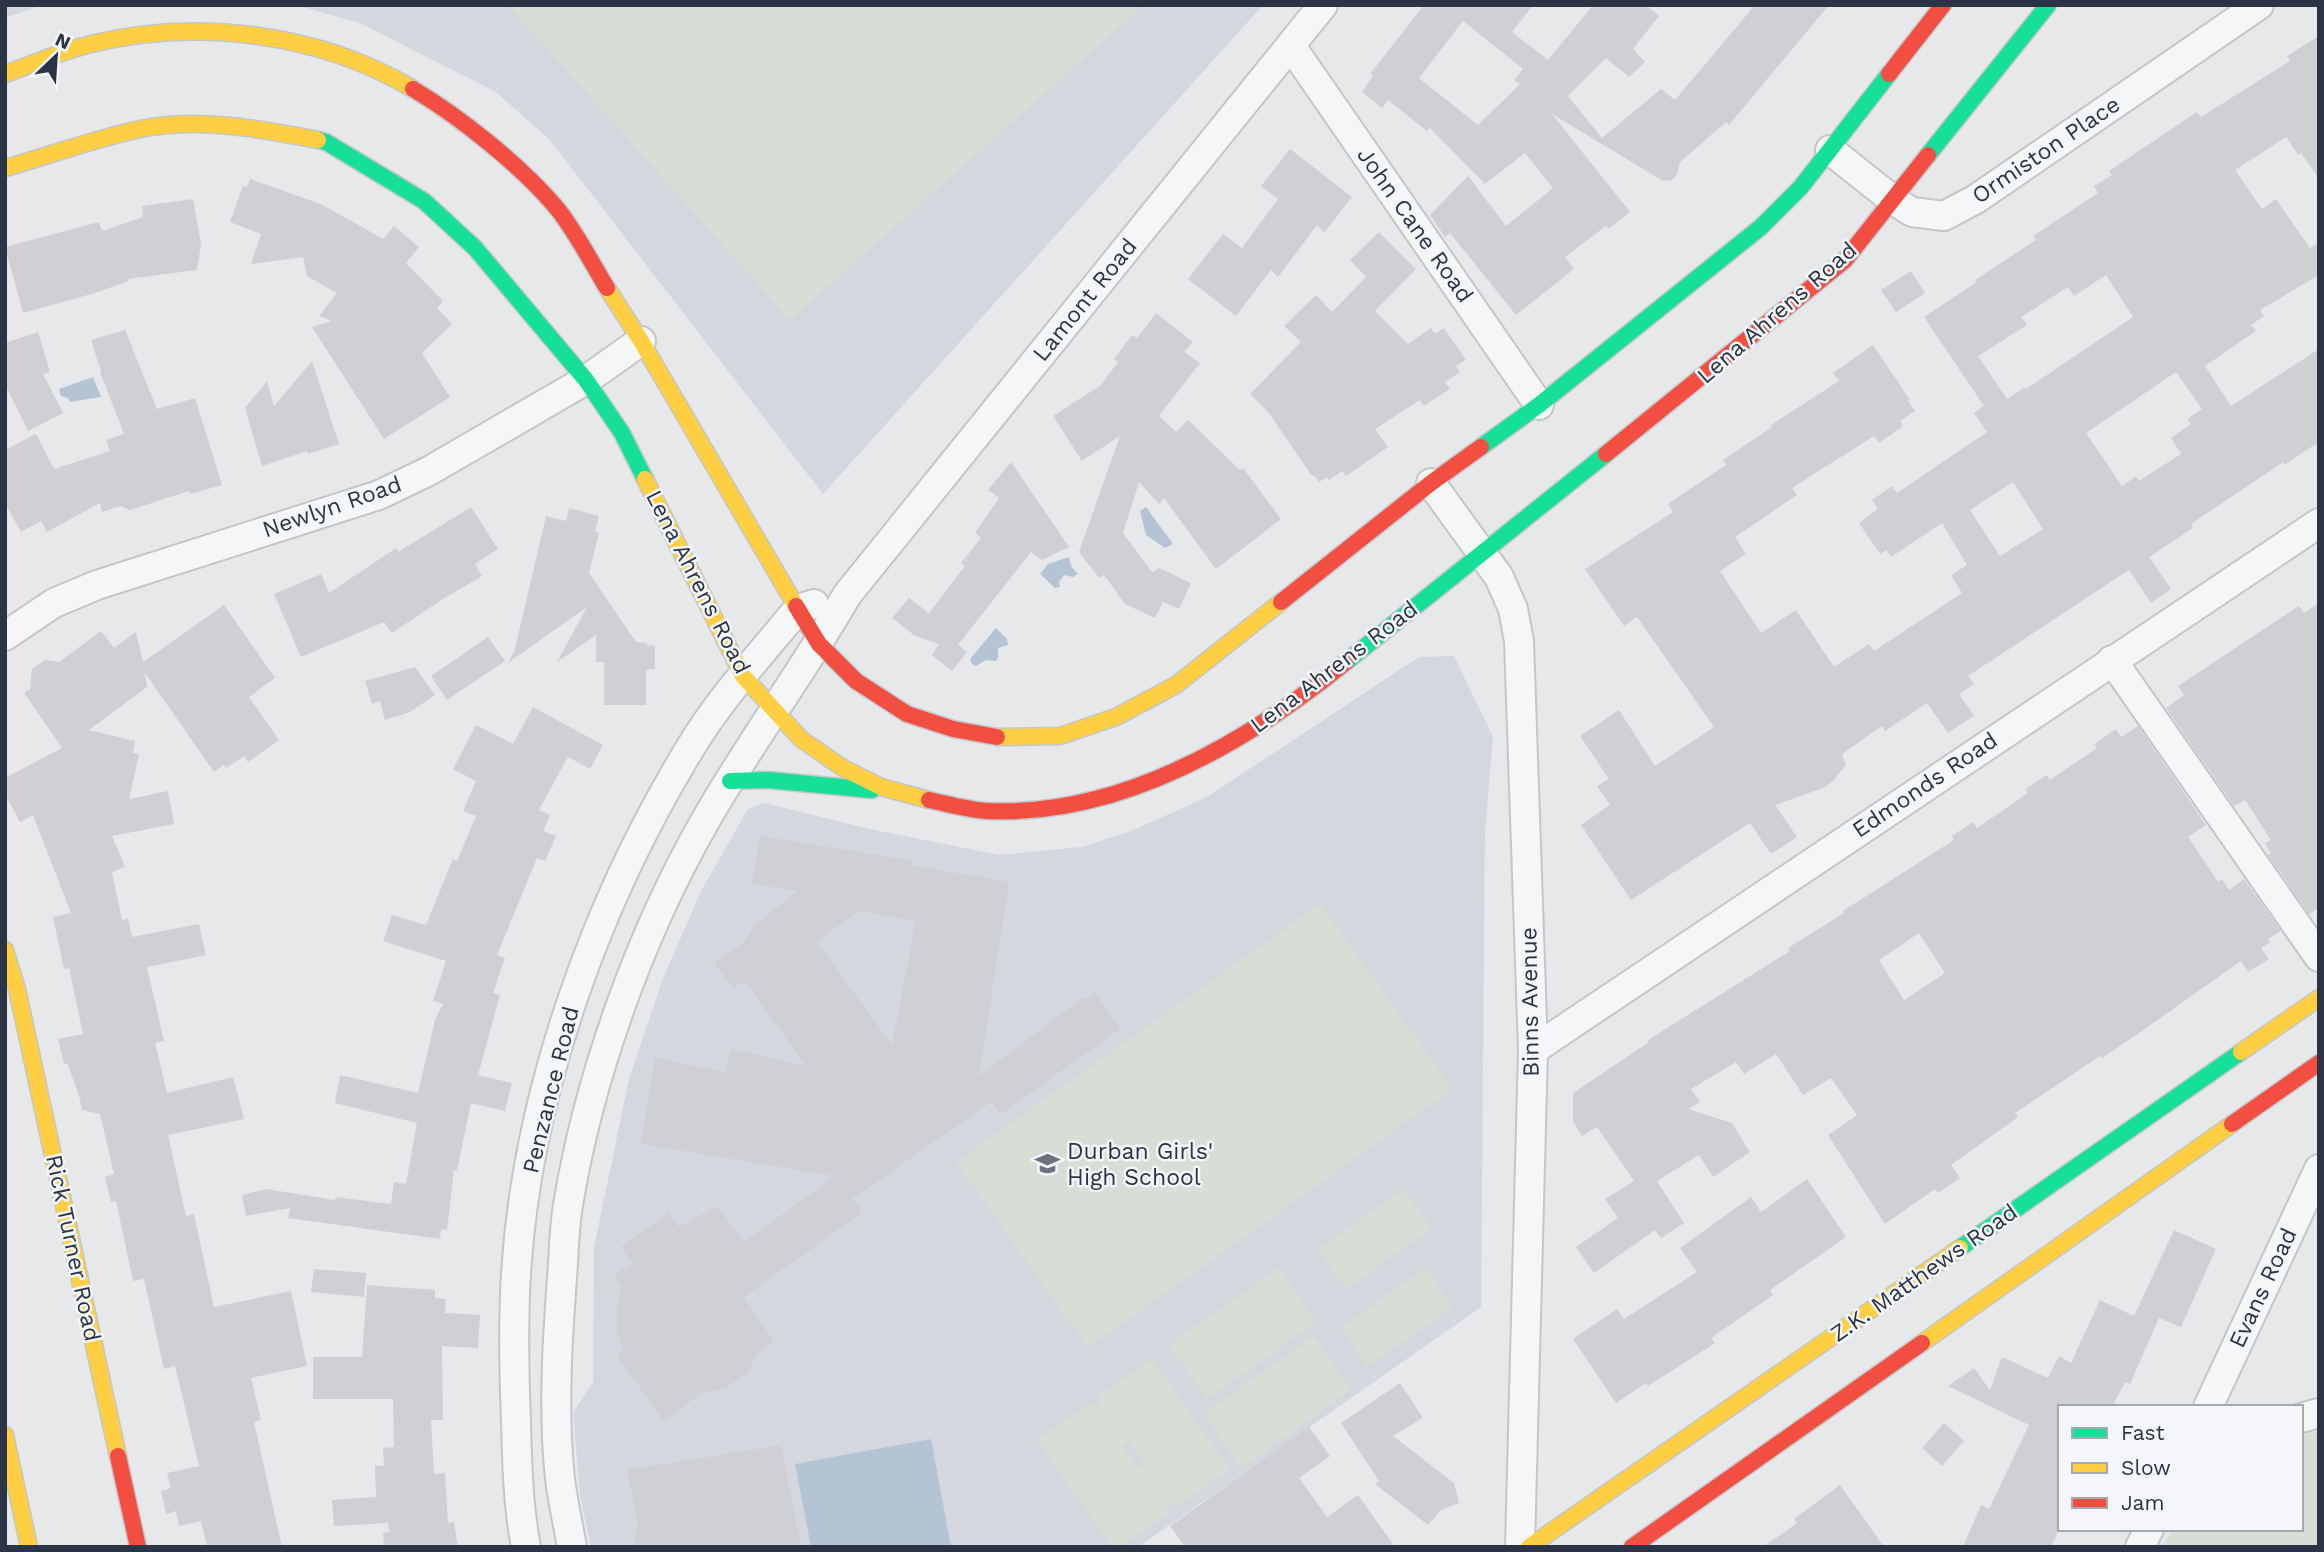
<svg xmlns="http://www.w3.org/2000/svg" width="2324" height="1552" font-family="'Work Sans',sans-serif">
  <rect width="100%" height="100%" fill="#e6e8ea"/>
  <!-- built -->
  <g fill="#d4d7dd">
    <path d="M5,5H42L5,18Z"/>
    <path d="M296,5H1263L823,494L550,140L496,92L360,23Z"/>
    <path d="M1454,656L1493,737L1485,831L1481,1307L1138,1547H591L580,1495L573,1413L593,1382L594,1248L629,1079L662,981L701,891L748,809L764,803L865,828L999,855L1082,847L1131,831L1207,797L1419,657Z"/>
  </g>
  <!-- green -->
  <g fill="#d6ded6" fill-rule="evenodd">
    <path d="M508,5H1144L790,320Z"/>
    <path d="M1320,904L1453,1089L1088,1348L956,1162Z"/>
    <path d="M1404,1189L1432,1229L1346,1289L1318,1249Z"/>
    <path d="M1279,1268L1317,1322L1207,1399L1169,1345Z"/>
    <path d="M1425,1268L1453,1307L1367,1367L1340,1328Z"/>
    <path d="M1314,1336L1352,1390L1241,1468L1203,1414Z"/>
    <path d="M1152,1359L1230,1469L1176,1507L1173,1504L1168,1508L1170,1512L1121,1547H1112L1036,1440L1091,1402L1095,1407L1101,1403L1097,1397ZM1129,1442L1145,1464L1139,1469L1123,1447Z"/>
    <path d="M2319,1430V1547H2161L2173,1529H2301V1436Z"/>
  </g>
  <!-- water -->
  <g fill="#b4c4d5">
    <path d="M93,377L101,397L70,402L68,398L61,396L59,389Z"/>
    <path d="M1146,507L1173,544L1165,548L1146,535L1140,511Z"/>
    <path d="M1069,557L1071,566L1078,574L1073,577L1064,575L1059,582L1060,587L1055,588L1040,574L1048,564Z"/>
    <path d="M996,628L1007,639L1008,645L998,648V657L996,661L986,660L976,666L972,664L970,659Z"/>
    <path d="M931,1439L951,1547H811L795,1464Z"/>
  </g>
  <!-- building -->
  <g fill="#ced0d3" fill-rule="evenodd">
    <path d="M1424,5H1533L1512,32L1548,60L1593,5H1646L1659,16L1633,49L1645,62L1629,77L1606,58L1568,96L1602,138L1661,89L1675,100L1755,5H1829L1729,125L1726,122L1680,162L1677,174L1672,180L1663,181L1552,114L1630,212L1608,229L1606,226L1565,257L1574,269L1516,315L1450,233L1445,237L1430,215L1468,176L1506,226L1553,188L1525,153L1485,184L1430,128L1427,131L1388,100L1382,108L1362,92L1373,76L1370,74ZM1463,21L1523,69L1514,80L1520,84L1478,125L1419,78Z"/>
    <path d="M2319,36V179L2301,153L2298,155L2286,137L2235,170L2262,209L2276,199L2310,248L2319,242V275L2260,310L2264,316L2251,325L2256,331L2205,366L2231,406L2319,349V442L2284,465L2283,462L2191,524L2193,528L2149,557L2171,589L2151,603L2129,570L1968,676L1974,684L1959,694L1974,716L1948,733L1927,703L1885,731L1882,726L1842,754L1846,765L1832,782L1823,788L1775,805L1797,837L1771,854L1750,823L1631,900L1581,825L1610,805L1597,786L1609,779L1580,736L1619,710L1655,766L1714,727L1637,617L1624,626L1585,569L1673,512L1668,504L1726,465L1723,460L1772,427L1771,425L1839,381L1833,373L1873,345L1910,400L1908,401L1915,411L1900,421L1903,426L1879,443L1874,436L1792,488L1797,495L1735,537L1746,554L1720,571L1761,633L1796,610L1834,667L1869,644L1874,651L1962,593L1951,575L1967,565L1942,523L1891,557L1886,550L1880,554L1859,523L1878,509L1872,500L1892,486L1897,493L1987,432L1974,413L1984,406L1924,317L1977,282L1975,280L2036,240L2033,236L2098,193L2094,186L2112,175L2109,171L2197,112L2201,117L2290,61L2287,56ZM2106,275L2133,317L2026,389L2025,387L2007,399L1978,356L2027,325L2021,317L2068,287L2074,296ZM2176,372L2202,409L2187,419L2191,424L2171,438L2181,454L2139,481L2136,476L2122,486L2086,433ZM2013,482L2043,529L2000,556L1970,510Z"/>
    <path d="M1290,149L1352,197L1324,233L1317,225L1278,277L1271,270L1236,316L1188,279L1223,234L1242,248L1278,199L1261,186Z"/>
    <path d="M250,179L321,204L383,239L394,226L419,247L406,263L443,301L437,308L452,324L422,353L450,397L384,439L312,327L332,321L319,316L337,293L307,276L303,257L251,264L261,234L230,222L243,186L247,187Z"/>
    <path d="M193,199L201,244L197,270L128,279L129,281L95,293L23,313L5,247L99,222L102,231L143,217L142,206Z"/>
    <path d="M1379,232L1416,269L1375,311L1408,344L1431,328L1435,334L1444,328L1466,360L1456,366L1460,372L1445,382L1450,389L1424,406L1420,400L1375,429L1388,447L1346,476L1342,471L1329,480L1327,477L1319,482L1314,475L1312,476L1269,413L1250,394L1301,342L1284,326L1316,295L1332,312L1366,277L1350,260Z"/>
    <path d="M1911,271L1925,293L1896,312L1881,290Z"/>
    <path d="M1156,313L1193,342L1184,352L1200,363L1159,416L1176,432L1188,420L1240,470L1243,468L1281,519L1216,569L1164,498L1159,504L1139,482L1123,533L1152,572L1159,568L1191,583L1179,609L1163,602L1155,618L1125,604L1104,575L1099,578L1079,552L1120,436L1082,461L1053,416L1101,385L1118,362L1114,359L1132,335L1137,338Z"/>
    <path d="M125,330L157,409L195,398L222,485L190,494L189,491L130,510L121,506L102,512L100,503L47,532L41,521L21,532L5,503V450L36,434L54,469L110,451L106,440L124,434L100,372L101,371L91,340Z"/>
    <path d="M38,332L50,372L43,374L63,413L28,431L5,385V343Z"/>
    <path d="M312,361L339,444L308,454L307,451L262,466L245,408L267,381L274,406Z"/>
    <path d="M1011,462L1069,547L1042,560L1031,552L958,645L967,652L952,671L932,655L939,644L915,636L892,618L909,598L929,613L965,566L961,563L981,538L975,533L999,498L988,490Z"/>
    <path d="M471,507L498,549L475,564L482,576L443,599L392,633L384,622L301,657L274,594L321,574L329,593L396,548L398,552Z"/>
    <path d="M569,508L599,516L595,532L599,533L589,573L636,642L647,643V645L655,646V669L646,670V705H604V662H596V635L557,662L587,607L509,662L515,649L546,516L566,521Z"/>
    <path d="M2319,603V908L2309,914L2268,855L2271,853L2265,843L2271,840L2245,800L2234,806L2166,708L2184,695L2178,686L2299,606L2304,613Z"/>
    <path d="M224,605L275,678L249,697L279,740L248,762L244,756L226,768L224,765L214,772L145,673L147,687L89,730L135,741L133,753L139,754L129,799L168,791L174,824L112,836L125,867L112,872L122,920L128,919L132,937L199,924L206,955L147,967L164,1041L155,1043L167,1093L233,1077L244,1119L168,1135L186,1216L194,1214L214,1307L291,1291L307,1366L251,1378L261,1420L254,1422L282,1547H207L201,1521L179,1526L176,1511L166,1514L161,1491L171,1488L167,1473L199,1466L175,1366L164,1369L144,1279L133,1281L116,1201L111,1202L105,1177L114,1174L100,1114L82,1110L79,1095L67,1063L64,1064L58,1039L83,1034L69,968L64,969L53,917L71,913L33,815L20,822L5,794V778L62,748L24,693L30,689L32,669L45,660L59,662L101,631L114,648L136,632L143,662Z"/>
    <path d="M488,637L505,661L447,700L431,676Z"/>
    <path d="M415,667L435,695L410,712L385,720L380,701L372,704L365,681Z"/>
    <path d="M533,707L603,745L590,769L568,757L539,810L550,815L543,831L556,836L545,861L537,858L497,955L505,958L493,993L500,995L478,1075L512,1083L505,1111L471,1103L457,1171L454,1170L447,1230L441,1229L440,1239L288,1218L290,1208L246,1216L242,1195L266,1189L335,1200L336,1197L391,1204L394,1182L406,1184L417,1123L335,1103L340,1075L418,1093L435,1020L443,1004L433,1001L446,961L383,941L392,915L426,925L453,859L457,861L476,816L463,811L476,781L453,769L476,725L513,744Z"/>
    <path d="M2138,726L2206,825L2188,837L2218,882L2222,879L2229,890L2244,879L2281,931L2268,939L2270,942L2261,948L2269,959L2248,972L2241,961L2142,1031L2102,1058L2100,1056L2015,1113L2018,1117L1951,1165L1960,1178L1938,1193L1935,1189L1885,1224L1828,1135L1857,1115L1831,1078L1803,1095L1776,1054L1744,1074L1736,1062L1691,1089L1700,1102L1688,1109L1732,1123L1750,1152L1713,1177L1699,1155L1657,1181L1684,1223L1661,1238L1655,1230L1594,1273L1576,1247L1618,1218L1605,1199L1634,1181L1597,1127L1582,1136L1573,1122V1093L1649,1042L1648,1040L1790,951L1788,948L1844,913L1843,911L1954,840L1952,836L1973,822L1977,828L2028,793L2025,789L2047,775L2050,780L2097,748L2094,744L2116,729L2121,737ZM1919,933L1945,973L1904,1000L1879,960Z"/>
    <path d="M760,836L914,861L913,866L1009,882L979,1076L1084,997L1085,999L1095,992L1120,1029L1001,1114L991,1102L852,1199L863,1212L744,1297L774,1342L757,1354L748,1373L725,1388L701,1393L664,1422L617,1355L624,1349L617,1329L618,1300L622,1286L614,1273L633,1264L621,1247L669,1213L679,1227L717,1206L744,1242L835,1176L641,1144L655,1057L726,1073L730,1049L806,1066L745,981L733,988L714,962L745,942L755,925L797,891L752,884ZM858,911L916,921L892,1045L817,942Z"/>
    <path d="M1807,1179L1846,1237L1770,1290L1773,1295L1711,1338L1715,1343L1648,1386L1646,1383L1616,1403L1573,1339L1617,1309L1624,1319L1697,1272L1680,1248L1751,1197L1761,1212Z"/>
    <path d="M2174,1230L2216,1249L2181,1327L2159,1318L2130,1384L2125,1382L2112,1407H2060V1527L2051,1547H1963L1981,1505L1989,1509L2029,1425L1948,1386L1974,1368L1990,1390L2002,1357L2048,1378L2059,1356L2071,1363L2100,1300L2134,1316Z"/>
    <path d="M314,1269L366,1273L364,1297L311,1292Z"/>
    <path d="M367,1285L435,1290V1298L446,1299L445,1313L480,1315L478,1348L442,1346L443,1420H431L434,1474L445,1473L448,1523L454,1522L458,1547H384L383,1533L389,1532L388,1523L334,1526L332,1500L376,1497L375,1466H384L383,1448L394,1447L393,1399H313V1357H362Z"/>
    <path d="M1400,1383L1423,1418L1393,1436L1454,1483L1459,1503L1441,1510L1428,1525L1375,1484L1379,1481L1341,1423Z"/>
    <path d="M1944,1423L1964,1441L1942,1466L1922,1448Z"/>
    <path d="M1309,1427L1330,1456L1299,1478L1327,1517L1358,1495L1395,1547H1185L1170,1526Z"/>
    <path d="M781,1445L801,1547H633L638,1525L627,1470Z"/>
    <path d="M1840,1485L1884,1547H1763L1797,1523L1794,1519Z"/>
  </g>
  <g fill="none" stroke-linecap="round" stroke-linejoin="round">
    <defs>
      <g id="street">
        <path d="M1291,46L1539,405"/>
        <path d="M1830,150L1893,200L1912,212L1944,216L1976,199L2259,5"/>
        <path d="M1431,483L1499,577L1513,609L1519,641L1533,1050L1520,1547"/>
        <path d="M5,636L54,603L97,585L379,495L429,471L586,380L641,341"/>
        <path d="M2112,660L2319,957"/>
        <path d="M1533,1050L2319,523"/>
        <path d="M2208,1407L2319,1169"/>
        <path d="M2301,1418L2319,1413"/>
        <path d="M526,1547C518,1506 517,1462 516,1421C514,1372 513,1322 516,1273C528,1087 599,894 697,737C726,692 764,650 798,609L814,604"/>
        <path d="M572,1547C568,1524 563,1502 560,1479C553,1413 557,1345 562,1278C564,1254 564,1229 568,1205C589,1077 640,935 704,823C748,745 802,673 847,595L1323,5"/>
        <path d="M2140,1547L2149,1529"/>
      </g>
      <g id="fast">
        <path d="M318,140L326,142L424,201L475,248L586,380L622,433L645,479"/>
        <path d="M1928,155L2048,5"/>
        <path d="M1481,447L1539,405L1761,227L1801,187L1889,74"/>
        <path d="M1346,662L1606,454"/>
        <path d="M730,781L768,780L872,790"/>
        <path d="M1960,1248L2241,1052"/>
      </g>
      <g id="slow">
        <path d="M5,74C33,64 62,51 91,44C197,18 319,33 413,89"/>
        <path d="M5,168C50,155 95,139 140,129C199,117 261,129 318,140"/>
        <path d="M607,288L641,341L796,606"/>
        <path d="M645,479L743,676L801,739L843,768L881,787L929,800"/>
        <path d="M997,737L1060,736L1116,717L1176,685L1281,602"/>
        <path d="M5,950L17,989L118,1456"/>
        <path d="M2241,1052L2319,998"/>
        <path d="M1922,1343L2232,1124"/>
        <path d="M5,1435L29,1547"/>
        <path d="M1529,1547L1960,1248"/>
      </g>
      <g id="jam">
        <path d="M1889,74L1943,5"/>
        <path d="M413,89C460,117 519,164 555,206C574,228 591,262 607,288"/>
        <path d="M1606,454L1845,260L1928,155"/>
        <path d="M1281,602L1431,483L1481,447"/>
        <path d="M796,606L819,644L856,681L907,714L953,729L997,737"/>
        <path d="M929,800C948,804 968,810 987,811C1121,817 1246,743 1346,662"/>
        <path d="M2232,1124L2319,1063"/>
        <path d="M118,1456L138,1547"/>
        <path d="M1632,1547L1922,1343"/>
      </g>
    </defs>
    <!-- street casing -->
    <use href="#street" stroke="#c4c6c8" stroke-width="32"/>
    <!-- fast casing -->
    <use href="#fast" stroke="#c4c6c8" stroke-width="19"/>
    <!-- slow casing -->
    <use href="#slow" stroke="#c4c6c8" stroke-width="19"/>
    <!-- jam casing -->
    <use href="#jam" stroke="#c4c6c8" stroke-width="19"/>
    <!-- street -->
    <use href="#street" stroke="#f5f6f7" stroke-width="28"/>
    <!-- fast -->
    <use href="#fast" stroke="#16e098" stroke-width="16"/>
    <!-- slow -->
    <use href="#slow" stroke="#ffcf43" stroke-width="16"/>
    <!-- jam -->
    <use href="#jam" stroke="#f24e42" stroke-width="16"/>
  </g>
  <!-- icons -->
  <defs>
    <symbol id="university-bare" viewBox="-9 -9 18 18"><path d="M0-5L7-2L0 1L-7-2ZM-4 1L0 2.5L4 1V4Q0 6-4 4Z" fill="#6c737f" stroke="#f4f6f9" stroke-width="2.5" paint-order="stroke"/></symbol>
  </defs>
  <g fill-rule="evenodd">
    <use href="#university-bare" x="1030" y="1146" width="35" height="35"/>
  </g>
  <g text-anchor="middle" dominant-baseline="central" stroke-width="5" stroke-linejoin="round" paint-order="stroke">
    <!-- street labels -->
    <g font-size="23" fill="#2b3445" stroke="#f4f6f9">
      <text transform="translate(2046 150) rotate(-34)">Ormiston Place</text>
      <text transform="translate(1415 225) rotate(55)">John Cane Road</text>
      <text transform="translate(1085 300) rotate(-51)">Lamont Road</text>
      <text transform="translate(1777 313) rotate(-41)">Lena Ahrens Road</text>
      <text transform="translate(332 507) rotate(-19)">Newlyn Road</text>
      <text transform="translate(698 582) rotate(63)">Lena Ahrens Road</text>
      <text transform="translate(1334 667) rotate(-37)">Lena Ahrens Road</text>
      <text transform="translate(1925 785) rotate(-34)">Edmonds Road</text>
      <text transform="translate(1530 1002) rotate(-91)">Binns Avenue</text>
      <text transform="translate(551 1090) rotate(-76)">Penzance Road</text>
      <text transform="translate(73 1248) rotate(78)">Rick Turner Road</text>
      <text transform="translate(1924 1273) rotate(-35)">Z.K. Matthews Road</text>
      <text transform="translate(2263 1288) rotate(-65)">Evans Road</text>
    </g>
    <!-- poi labels -->
    <g font-size="23" fill="#2b3445" stroke="#f4f6f9" text-anchor="start">
      <text x="1067" y="1151">Durban Girls'<tspan x="1067" dy="26">High School</tspan></text>
    </g>
  </g>
  <!-- border -->
  <rect width="2324" height="1552" fill="none" stroke="#2b3445" stroke-width="14"/>
  <!-- legend -->
  <rect x="2058" y="1405" width="245" height="126" fill="#f4f6f9" stroke="#a4a8b1" stroke-width="2"/>
  <rect x="2072" y="1428" width="35" height="10" fill="#16e098" stroke="#a4a8b1" stroke-width="2"/>
  <text x="2121" y="1440" font-size="21" fill="#2b3445">Fast</text>
  <rect x="2072" y="1463" width="35" height="10" fill="#ffcf43" stroke="#a4a8b1" stroke-width="2"/>
  <text x="2121" y="1475" font-size="21" fill="#2b3445">Slow</text>
  <rect x="2072" y="1498" width="35" height="10" fill="#f24e42" stroke="#a4a8b1" stroke-width="2"/>
  <text x="2121" y="1510" font-size="21" fill="#2b3445">Jam</text>
  <!-- north arrow -->
  <g transform="translate(56 56) rotate(25)" stroke="#f4f6f9" stroke-width="5" paint-order="stroke">
  <path d="M0-5L12 26L0 18L-12 26Z" fill="#2b3445"/>
  <text y="-10" font-size="19" font-weight="bold" text-anchor="middle" fill="#2b3445">N</text>
  </g>
</svg>
